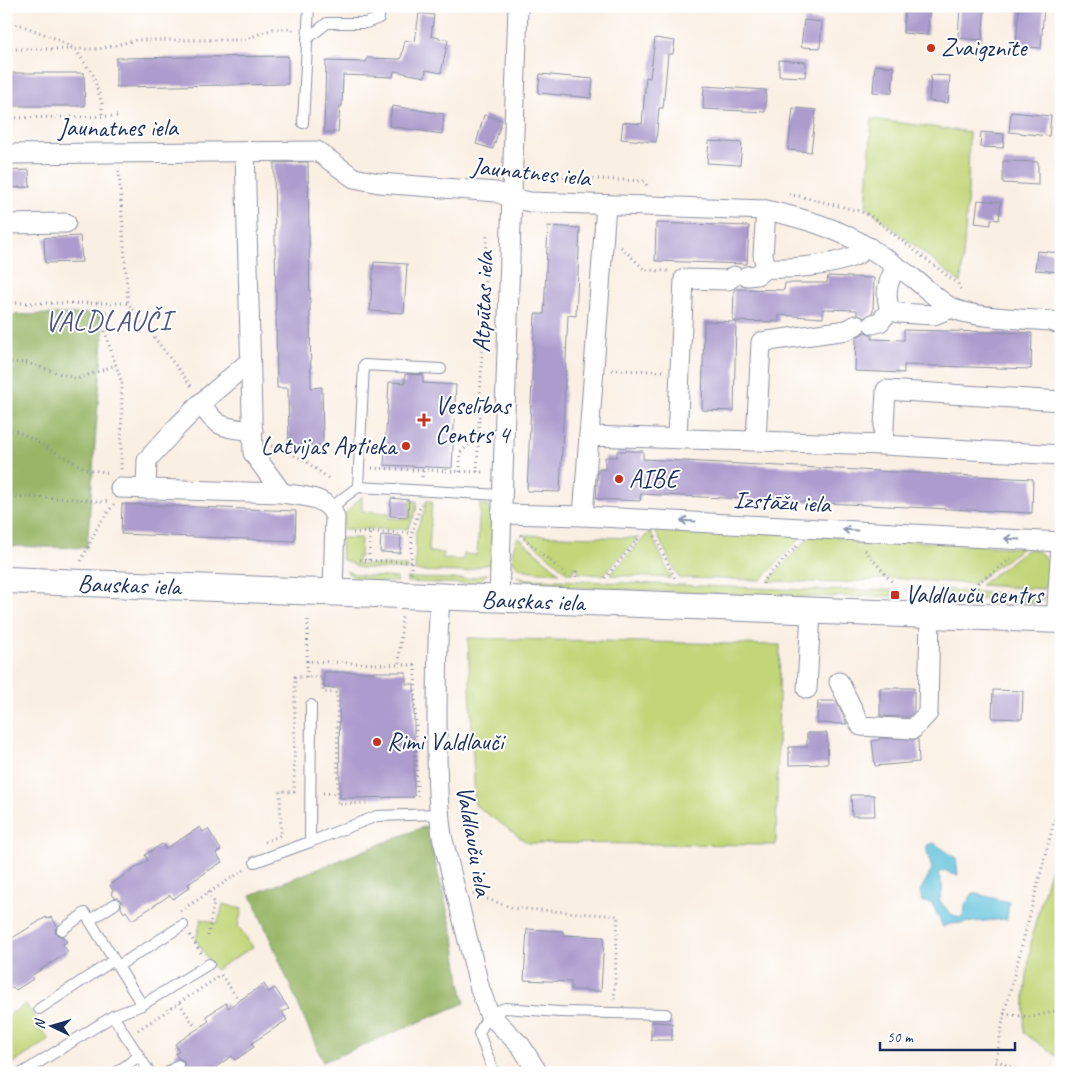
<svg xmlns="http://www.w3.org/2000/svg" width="1067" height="1079" font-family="Caveat,sans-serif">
  <rect width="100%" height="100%" fill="#fff"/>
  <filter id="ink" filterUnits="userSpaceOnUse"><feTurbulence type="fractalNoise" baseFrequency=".02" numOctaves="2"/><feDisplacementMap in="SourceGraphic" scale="10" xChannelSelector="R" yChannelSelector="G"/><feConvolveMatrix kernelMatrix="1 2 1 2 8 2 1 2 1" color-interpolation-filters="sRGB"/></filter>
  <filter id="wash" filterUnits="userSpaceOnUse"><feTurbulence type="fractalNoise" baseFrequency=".0096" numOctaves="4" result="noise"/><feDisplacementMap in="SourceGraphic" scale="20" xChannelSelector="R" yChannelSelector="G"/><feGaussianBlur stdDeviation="1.12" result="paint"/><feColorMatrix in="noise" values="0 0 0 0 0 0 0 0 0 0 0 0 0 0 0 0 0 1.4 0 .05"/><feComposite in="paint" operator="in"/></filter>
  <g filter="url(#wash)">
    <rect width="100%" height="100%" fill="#faefe3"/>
    <!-- green -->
    <g fill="#c2d578" stroke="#6e826b">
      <path d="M872,119L969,132L968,192L961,283L866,207Z"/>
      <path d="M362,496V511L389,513V518L409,519L410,501H417L416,511L408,529H343L344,515Z"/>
      <path d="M426,501H432L429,552L444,553L443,559L463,560L464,554L477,555L480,504L486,505L492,512L491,564L480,566L465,572L415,571L416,531L424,512Z"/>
      <path d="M653,527L804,534L761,580L679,578Z"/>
      <path d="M650,531L671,578L610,575Z"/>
      <path d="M523,535L638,538L603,575L578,573V568H573V573H568Z"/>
      <path d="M811,535L1022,548L973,584L889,578L841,583L768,581Z"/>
      <path d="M518,537L560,573C534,571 498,575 518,537Z"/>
      <path d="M341,538H361L360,557H357L358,564L407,566V570L360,568L342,559Z"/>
      <path d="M1028,549C1050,551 1049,568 1048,585L1043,589L980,585Z"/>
      <path d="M346,571L358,575L397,578V582C381,581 357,585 346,571Z"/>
      <path d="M488,573L480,581L471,584L407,582L406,578L468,579Z"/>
      <path d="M517,576L527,579L809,590H893L892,596L799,597L536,586L524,581Z"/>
      <path d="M938,589L1046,597L1036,603L937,596Z"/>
      <path d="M468,638L780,645L776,845L528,843L475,805Z"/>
      <path d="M1061,854V1059L1024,1033L1025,993L1032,935L1050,870Z"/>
      <path d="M223,904L242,909L238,926L253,947L215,970L196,940L201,919L218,923Z"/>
      <path d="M26,1004L49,1040L6,1068V1017Z"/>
    </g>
    <!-- forest -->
    <g fill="#99b668" stroke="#5a7263">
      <path d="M105,313L87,548L6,546V315Z"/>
      <path d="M426,826L454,937L460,983L465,1003L323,1062L251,895Z"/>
    </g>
    <!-- water -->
    <path fill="#5ec2dc" stroke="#3c789d" d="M934,843L956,858L958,875L951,874L945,870L938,873C942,884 945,889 939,900L951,914L960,918L964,915L965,905L973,893L1009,902L1007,919L950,924L943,927L932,903L922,902L920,891L932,869L927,852V845Z"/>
    <g id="blocks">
      <!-- building -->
      <g fill="#ac9bcd">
        <path d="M905,6H930L927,35L903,33Z"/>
        <path d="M960,6H985L982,40L958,38Z"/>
        <path d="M1019,6H1044L1041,48L1016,46Z"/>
        <path d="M419,13L434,15L431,36L448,40L441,73L426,70L425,77L394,71L393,77L343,75L342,106H340L338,132H324L326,61L366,62L367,58L401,59L405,40L415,42Z"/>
        <path d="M804,20L822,22L820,48L801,47Z"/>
        <path d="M655,38L675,41L673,54H668L663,108H659L656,142L621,139L623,122L642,124L646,77L650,78Z"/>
        <path d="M288,56V84L116,87V58Z"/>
        <path d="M779,60L806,62L805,77L779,76Z"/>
        <path d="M875,65L894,67L892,93L873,92Z"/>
        <path d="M6,73H84L85,106H6Z"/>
        <path d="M540,74L593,79L591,98L538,93Z"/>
        <path d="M931,75L950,76L948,103L929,101Z"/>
        <path d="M704,86L766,90L765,112L703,109Z"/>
        <path d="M392,106L444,114L442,134L389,126Z"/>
        <path d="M793,108L816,110L811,152L788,150Z"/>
        <path d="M1011,112L1051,116L1049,136L1009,132Z"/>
        <path d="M484,115L502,120L493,149L476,144Z"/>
        <path d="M981,132L1004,134L1003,148L980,147Z"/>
        <path d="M709,141L742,143L740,165L707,163Z"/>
        <path d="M1003,161L1038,162V185L1003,183Z"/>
        <path d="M308,162L311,388L322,387L323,445L289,446L288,388H277L274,163Z"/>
        <path d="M29,170L30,187L6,188V171Z"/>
        <path d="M978,200L1001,202L999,220L991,219V225L975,223Z"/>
        <path d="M656,223L749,226L747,264L655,261Z"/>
        <path d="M548,226L580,228L576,316L568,315L560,492L527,491L535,314H544Z"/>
        <path d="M80,236L82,262L45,263L44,238Z"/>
        <path d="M1037,251L1061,253V272L1035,270Z"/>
        <path d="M374,262L407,264L404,313L370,311Z"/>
        <path d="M828,276L874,278L873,312L864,318L857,314V310L823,309V318L779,315V322L733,321L734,290L735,289L784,290L785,283H827Z"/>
        <path d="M704,321L736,322L734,411L702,410Z"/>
        <path d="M904,330L1032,333L1031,369L904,365V373L855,371L856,338L865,332L872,335V339L904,340Z"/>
        <path d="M405,374L423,375V383L456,385L452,468L384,465L389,382L405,383Z"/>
        <path d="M617,451H643V459L1033,479L1032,513L641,494L640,501L596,499L598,469H605V457H617Z"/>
        <path d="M391,498L409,500L408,517L390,516Z"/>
        <path d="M122,504L296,511L295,541L121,534Z"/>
        <path d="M381,535L401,536L400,553L380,552Z"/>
        <path d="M324,672H406V684H414V797L340,798L339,688H324Z"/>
        <path d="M880,688H914V711L908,717L880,716Z"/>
        <path d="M993,690L1023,691L1022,719L992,718Z"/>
        <path d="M818,701H836L847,724L817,723Z"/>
        <path d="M807,733H827L828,764L789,765V747H807Z"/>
        <path d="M880,738L918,739L919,762L875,766L872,741L879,740Z"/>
        <path d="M851,795H874L875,816H852Z"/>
        <path d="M200,827L203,832L208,829L221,850L216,853L222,862L188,884L190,887L173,899L170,895L132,920L126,911L124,913L121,908V901L118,898L114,897L111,892L113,891L110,885L148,860L145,855L162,844L165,849Z"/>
        <path d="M46,917L47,919L51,917L57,926L55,930L56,934L63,937L67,942L63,944L68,952L31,976L33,979L16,990L13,987L6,991V942Z"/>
        <path d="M527,929L563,931V935L604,937L601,991L571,990V982L524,980Z"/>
        <path d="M264,984L269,992L275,988L289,1009L282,1012L287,1020L252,1043L254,1047L235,1060L232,1056L207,1073H187L184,1068V1061L178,1058L175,1054L179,1051L175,1044L209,1021L206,1016L226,1003L228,1008Z"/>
        <path d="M651,1022L672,1023V1040H651Z"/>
      </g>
    </g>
  </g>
  <g filter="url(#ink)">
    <use href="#blocks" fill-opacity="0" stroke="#8a8fa0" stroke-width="1"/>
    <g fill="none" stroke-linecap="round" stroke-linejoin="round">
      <defs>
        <g id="service">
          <path d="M307,39L327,23H366L379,18L380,6"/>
          <path d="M303,123L309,6"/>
          <path d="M358,487L364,365L441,369"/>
          <path d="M332,508L343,498L358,487L501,495"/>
          <path d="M311,705L310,842L377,816L439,814"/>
          <path d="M255,862L310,842"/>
          <path d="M90,920L115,904"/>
          <path d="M118,966L183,925"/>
          <path d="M142,1005L209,964"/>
          <path d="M39,1009L114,960"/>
          <path d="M113,1016L150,1073"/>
          <path d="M117,1072L139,1056"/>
          <path d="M22,1073L113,1016L142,1005L85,913L62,930"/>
          <path d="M167,1073L178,1065"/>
          <path d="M494,1073L479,1033L489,1014L505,1008L559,1012L666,1014"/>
        </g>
        <g id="minor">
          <path d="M245,152L253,453L282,493C303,497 327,495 335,517L333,593"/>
          <path d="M6,154L317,151L354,178L379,183L496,192L512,198L530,202L766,210C802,218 838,228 869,248C884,257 899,268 913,278C925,287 940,302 952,308C970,318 1027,319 1050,321L1061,324"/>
          <path d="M766,210L763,255L766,268C792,269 828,266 852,257C858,255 863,250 869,247"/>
          <path d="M6,224L66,223"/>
          <path d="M896,267C888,281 884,294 890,310L899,313L934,315L952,308"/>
          <path d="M747,276L757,275L766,268"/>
          <path d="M873,324L880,322L890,310"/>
          <path d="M201,403C216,429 225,427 253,431"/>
          <path d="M589,436L606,205"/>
          <path d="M677,438L684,279L728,280L734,276"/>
          <path d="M756,440L761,342L847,330L856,325"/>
          <path d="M883,445L886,390L1061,401"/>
          <path d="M120,488L282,493"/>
          <path d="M146,489L147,460L177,427L201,403L250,361"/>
          <path d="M501,514L583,516L1061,542"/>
          <path d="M583,516L589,436L883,445L1061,455"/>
          <path d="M440,596C437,641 437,687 437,732C437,767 437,801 442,836L480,989L489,1014L521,1046L538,1073"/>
          <path d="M499,600L518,6"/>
          <path d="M1056,620L1061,545"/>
          <path d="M839,682L861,726L913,729L928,713L930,615"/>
          <path d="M807,689L811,611"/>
        </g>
        <path id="secondary" d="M6,580L1061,620"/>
      </defs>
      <!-- service casing -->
      <use href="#service" stroke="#8a8fa0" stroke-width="12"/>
      <!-- minor casing -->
      <use href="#minor" stroke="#8a8fa0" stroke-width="21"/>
      <!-- secondary casing -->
      <use href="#secondary" stroke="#8a8fa0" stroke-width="28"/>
      <!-- path -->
      <g stroke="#8a8fa0" stroke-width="3" stroke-dasharray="1 4" stroke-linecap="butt">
        <path d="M6,22L18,24L54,38L75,49H99L136,40H243L273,29H291L294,31"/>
        <path d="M6,49H75L93,75L102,104V117"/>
        <path d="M6,118L120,116"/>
        <path d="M119,171L128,303"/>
        <path d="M528,176L644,181L648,187"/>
        <path d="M789,195L799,196L859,211L869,215L958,284L962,292"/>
        <path d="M621,247L645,270L670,271"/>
        <path d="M97,302L109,345L122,383L121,472"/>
        <path d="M6,303H128L192,387"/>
        <path d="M6,362L27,363L77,379L116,365"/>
        <path d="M612,370L663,371"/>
        <path d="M6,430L19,432L86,469L111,473"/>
        <path d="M271,446L303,459L329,479"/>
        <path d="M372,468L446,471V468"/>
        <path d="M446,471L485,472"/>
        <path d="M460,472V453L482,432L487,433"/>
        <path d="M477,472L487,233"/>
        <path d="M422,477L423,470"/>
        <path d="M6,496L78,499L102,502L108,501"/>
        <path d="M353,533L376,532L412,533"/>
        <path d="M520,535L564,573L567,576"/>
        <path d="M655,536L676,581"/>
        <path d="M865,550L892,582"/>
        <path d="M360,560L411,562"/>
        <path d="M369,560L370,534"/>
        <path d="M81,561L98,526L114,504"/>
        <path d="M411,573L412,533L421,504"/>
        <path d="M576,577V570"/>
        <path d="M605,578L641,536"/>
        <path d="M763,584L764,580L797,546"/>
        <path d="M977,588L978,583L1012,558"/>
        <path d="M308,620L307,661L399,665L402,617"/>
        <path d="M399,665H415"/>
        <path d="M415,665L417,800"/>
        <path d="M307,677V661"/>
        <path d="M323,793L338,794"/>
        <path d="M265,842L281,835L280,791L294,792L295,677H322L323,692L337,693L338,804L368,803"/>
        <path d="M473,894L513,908L618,916L614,1000"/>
        <path d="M180,911L244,870"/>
        <path d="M190,935L201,953"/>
        <path d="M208,936L214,902L208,892"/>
        <path d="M217,978L221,975L236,996"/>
        <path d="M179,1003L194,1025"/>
        <path d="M1004,1014L1031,1017L1061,1010"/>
        <path d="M138,1030L217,978L215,975"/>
        <path d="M996,1060L1023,1073"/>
        <path d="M994,1073L1004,1014L1061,795"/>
      </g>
      <!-- service -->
      <use href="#service" stroke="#fff" stroke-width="10"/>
      <!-- minor -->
      <use href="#minor" stroke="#fff" stroke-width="19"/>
      <!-- secondary -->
      <use href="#secondary" stroke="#fff" stroke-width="26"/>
    </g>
    <!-- one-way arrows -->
    <defs><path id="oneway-shaft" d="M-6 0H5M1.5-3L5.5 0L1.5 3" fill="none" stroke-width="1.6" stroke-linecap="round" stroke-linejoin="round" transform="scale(1.25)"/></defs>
    <g stroke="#8d97ae">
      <use href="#oneway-shaft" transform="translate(688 521) rotate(-177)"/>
      <use href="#oneway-shaft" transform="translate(850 530) rotate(-177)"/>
      <use href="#oneway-shaft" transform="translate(1012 539) rotate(-177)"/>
    </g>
  </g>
  <!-- markers -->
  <g fill="#c8321e" stroke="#fff" stroke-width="2">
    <circle cx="931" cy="48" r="5"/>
    <path d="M421.5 412.5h5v5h5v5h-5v5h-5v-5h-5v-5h5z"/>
    <circle cx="406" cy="446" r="5"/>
    <circle cx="619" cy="479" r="5"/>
    <rect x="890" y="590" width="10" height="10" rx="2.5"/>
    <circle cx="377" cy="742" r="5"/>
  </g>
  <g text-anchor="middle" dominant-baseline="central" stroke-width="4" stroke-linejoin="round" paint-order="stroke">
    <!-- poi labels -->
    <g font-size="25" fill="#1b2f5e" stroke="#fff" text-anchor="start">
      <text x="941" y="48">Zvaigznīte</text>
      <text x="435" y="406">Veselības<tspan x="435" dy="29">Centrs 4</tspan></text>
      <text x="396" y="446" text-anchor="end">Latvijas Aptieka</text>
      <text x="629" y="479">AIBE</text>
      <text x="905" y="595">Valdlauču centrs</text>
      <text x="387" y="742">Rimi Valdlauči</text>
    </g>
    <!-- street labels -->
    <g font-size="25" fill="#1b2f5e" stroke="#fff">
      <text x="118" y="128">Jaunatnes iela</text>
      <text transform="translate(531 172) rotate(6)">Jaunatnes iela</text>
      <text transform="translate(483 302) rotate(-88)">Atpūtas iela</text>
      <text transform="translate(782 502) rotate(3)">Izstāžu iela</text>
      <text transform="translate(129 585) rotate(2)">Bauskas iela</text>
      <text transform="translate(533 601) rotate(2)">Bauskas iela</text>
      <text transform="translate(474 841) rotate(80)">Valdlauču iela</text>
    </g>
    <!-- quarter labels -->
    <g font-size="28" letter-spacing="1" fill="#4e5585" stroke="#fff">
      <text x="108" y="320">VALDLAUČI</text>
    </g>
  </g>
  <!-- margin -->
  <rect width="1067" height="1079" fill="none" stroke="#fff" stroke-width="25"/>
  <!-- north arrow -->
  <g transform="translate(52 1026) rotate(275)" stroke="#ffffff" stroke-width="4" paint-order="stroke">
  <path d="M0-4L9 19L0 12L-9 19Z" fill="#1b2f5e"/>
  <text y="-8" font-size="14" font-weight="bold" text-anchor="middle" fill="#1b2f5e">N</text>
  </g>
  <!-- scale -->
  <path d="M880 1042v8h135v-8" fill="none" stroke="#1b2f5e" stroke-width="2.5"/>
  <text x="887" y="1042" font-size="15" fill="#1b2f5e" stroke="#ffffff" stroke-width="4" paint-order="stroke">50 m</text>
</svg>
